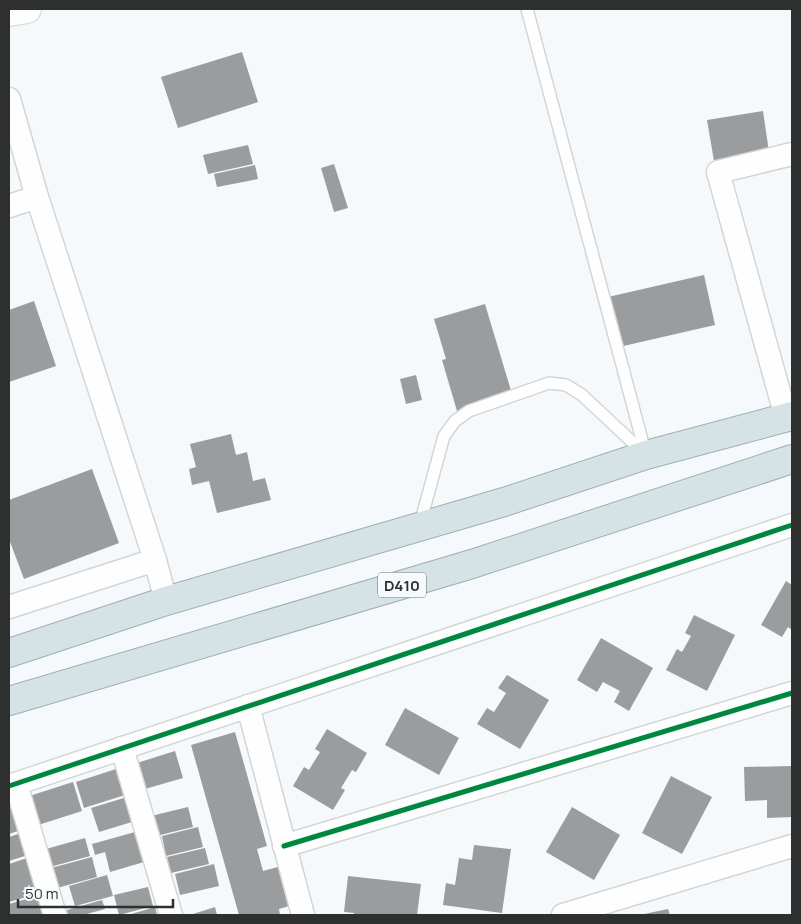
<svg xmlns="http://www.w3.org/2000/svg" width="801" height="924" font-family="Manrope,sans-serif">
  <rect width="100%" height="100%" fill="#f6f9fb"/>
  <!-- building -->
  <g fill="#9a9c9d">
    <path d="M242,52L258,102L178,128L161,77Z"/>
    <path d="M763,111L769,152L714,161L707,120Z"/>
    <path d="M248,145L253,164L208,174L203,155Z"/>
    <path d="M334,164L348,208L334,212L321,168Z"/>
    <path d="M255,165L258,179L217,187L214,174Z"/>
    <path d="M704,275L715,325L619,347L608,297Z"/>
    <path d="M34,301L56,366L9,382V310Z"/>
    <path d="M485,304L512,394L457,411L442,360L446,359L434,319Z"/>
    <path d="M416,375L422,400L406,404L400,379Z"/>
    <path d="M231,434L236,455L247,452L253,481L265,478L271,500L217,513L209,481L192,485L189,469L196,467L190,444Z"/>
    <path d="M92,469L119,543L24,579L9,539V500Z"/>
    <path d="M786,581L792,585V630L788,627L782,637L761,625Z"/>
    <path d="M694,615L735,635L707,691L666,670L677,649L682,652L691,636L685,633Z"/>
    <path d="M601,638L653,668L629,711L614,702L620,691L603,682L597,692L577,680Z"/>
    <path d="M507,675L549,700L520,749L477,724L487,708L494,712L506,693L498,688Z"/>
    <path d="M405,708L459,738L439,775L385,745Z"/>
    <path d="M327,729L367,753L356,772L352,770L341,788L345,790L333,810L293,786L304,767L309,770L320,752L315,749Z"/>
    <path d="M235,732L267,846L257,849L263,871L285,865L296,904L279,909L280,915H239L191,745Z"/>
    <path d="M175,751L183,778L145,789L137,763Z"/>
    <path d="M792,766V817L767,818V800L745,801L744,767Z"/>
    <path d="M119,768L128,794L84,808L76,782Z"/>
    <path d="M671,776L712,797L682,854L642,833Z"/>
    <path d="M73,782L82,811L32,827L23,798Z"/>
    <path d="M127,797L135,821L99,832L91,808Z"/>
    <path d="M12,802L21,830L9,834V803Z"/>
    <path d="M188,807L193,827L156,836L151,816Z"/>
    <path d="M572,807L620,835L594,880L546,852Z"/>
    <path d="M198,827L203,847L166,856L162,836Z"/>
    <path d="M135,832L144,862L110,872L105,852L95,855L92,844Z"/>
    <path d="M21,833L28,855L9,861V837Z"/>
    <path d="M85,838L90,856L50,867L46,849Z"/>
    <path d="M474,845L511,849L502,913L443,905L446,883L455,885L459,858L472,860Z"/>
    <path d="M205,848L209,864L171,873L167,857Z"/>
    <path d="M30,857L41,893L9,902V864Z"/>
    <path d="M92,857L97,877L57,888L51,868Z"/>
    <path d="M214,864L219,886L180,895L175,874Z"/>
    <path d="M107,875L113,896L75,906L69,886Z"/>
    <path d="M348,876L421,884L417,915H354V913L344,912Z"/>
    <path d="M148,887L153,906L119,915L114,895Z"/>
    <path d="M44,894L50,915H9V904Z"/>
    <path d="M102,900L105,909L83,915H68L67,910Z"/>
    <path d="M155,907L157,915H128Z"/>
    <path d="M215,907L217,915H190Z"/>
    <path d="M668,909L670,915H644V914Z"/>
  </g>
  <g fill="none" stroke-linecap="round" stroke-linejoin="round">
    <defs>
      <g id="service">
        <path d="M527,9L646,455"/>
        <path d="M420,524L444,436L455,421L469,411L549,383L566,385L582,395L645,454"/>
      </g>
      <g id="minor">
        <path d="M9,99L37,197L155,560L166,601"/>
        <path d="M9,206L37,197"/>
        <path d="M786,417L718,172L792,154"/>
        <path d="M9,607L155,560"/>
        <path d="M248,706L303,915"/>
        <path d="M122,748L171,915"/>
        <path d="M16,784L55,915"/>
        <path d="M9,786L792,525"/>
        <path d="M284,846L792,693"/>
        <path d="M563,915L792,846"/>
      </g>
      <path id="tertiary" d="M9,12L27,9"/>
      <g id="trunk">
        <path d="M9,653L166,601L504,502L646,455L792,416"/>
        <path d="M9,701L472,564L792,459"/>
      </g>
    </defs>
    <!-- service casing -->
    <use href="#service" stroke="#d3d5d7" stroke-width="14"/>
    <!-- minor casing -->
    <use href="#minor" stroke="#d3d5d7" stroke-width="25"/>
    <!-- tertiary casing -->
    <use href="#tertiary" stroke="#d3d5d7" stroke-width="30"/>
    <!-- trunk casing -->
    <use href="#trunk" stroke="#9db0b5" stroke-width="30"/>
    <!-- service -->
    <use href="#service" stroke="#fefefe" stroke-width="11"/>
    <!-- minor -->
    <use href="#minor" stroke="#fefefe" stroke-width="22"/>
    <!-- tertiary -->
    <use href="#tertiary" stroke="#fefefe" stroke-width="28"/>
    <!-- trunk -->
    <use href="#trunk" stroke="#d5e2e6" stroke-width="28"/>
    <defs>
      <g id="cycleway">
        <path d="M9,786L792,525"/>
        <path d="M284,846L792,693"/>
      </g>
    </defs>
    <!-- cycleway casing -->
    <use href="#cycleway" stroke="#f5fafc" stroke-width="8"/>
    <!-- cycleway -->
    <use href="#cycleway" stroke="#00873e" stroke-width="5"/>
  </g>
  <g text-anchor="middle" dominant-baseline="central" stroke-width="5" stroke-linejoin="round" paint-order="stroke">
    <!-- shield labels -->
    <rect fill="#f5fafc" stroke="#6a6d6d" stroke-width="1" x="378" y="572.5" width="48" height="25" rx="4"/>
    <g font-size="15" font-weight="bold" fill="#2e3030">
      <text x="402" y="585">D410</text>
    </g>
  </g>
  <!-- border -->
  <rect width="801" height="924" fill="none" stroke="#2e3030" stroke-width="20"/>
  <!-- scale -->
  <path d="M18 899v8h155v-8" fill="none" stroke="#2e3030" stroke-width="2.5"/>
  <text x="25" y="899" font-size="15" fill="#2e3030" stroke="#f5fafc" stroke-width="4" paint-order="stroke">50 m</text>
</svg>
